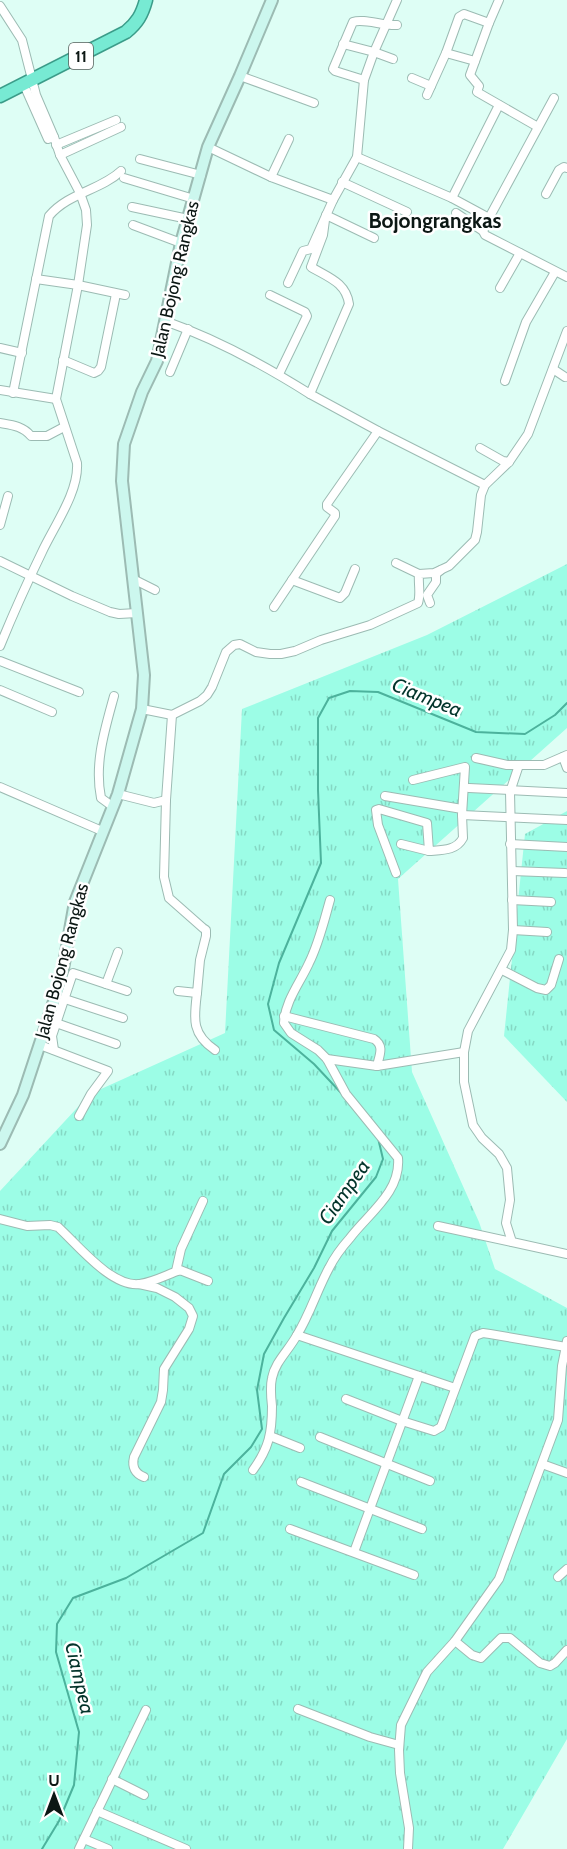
<svg xmlns="http://www.w3.org/2000/svg" width="567" height="1849" font-family="Cabin,sans-serif">
  <defs>
    <pattern id="grass-tufts" width="24" height="20" patternUnits="userSpaceOnUse" patternTransform="scale(1.5)"><rect width="24" height="20" fill="#9cfde6"/><path d="M3 7l-1-3M5 7V3M7 7l1-3M15 17l-1-3M17 17v-4M19 17l1-3" fill="none" stroke="#85d8c4"/></pattern>
  </defs>
  <rect width="100%" height="100%" fill="#defef5"/>
  <!-- grass -->
  <g fill="url(#grass-tufts)">
    <path d="M567,564V728L398,879L412,1072L479,1222L495,1269L567,1308V1739L503,1849H0V1191L90,1094L225,1033L242,709L427,635Z"/>
    <path d="M567,811V1102L504,1036L525,834Z"/>
  </g>
  <g fill="none" stroke-linecap="round" stroke-linejoin="round">
    <!-- stream -->
    <g stroke="#4cb29c" stroke-width="2">
      <path d="M343,1095L314,1064L274,1030L268,1004L279,963L321,863L318,790V718L329,698L350,691L378,692L476,732L525,734L555,715L567,703"/>
      <path d="M42,1849L59,1821L74,1785L79,1732L56,1652L57,1624L73,1598L126,1578L203,1533L224,1474L251,1447L262,1429L257,1390L264,1354L284,1318L314,1268L332,1231L376,1177L383,1159L378,1138"/>
    </g>
    <defs>
      <g id="minor">
        <path d="M0,6L22,40L36,95L54,137L60,155L80,193L86,210L87,225L78,285L56,399L77,463C79,492 54,526 42,552C27,583 13,614 0,646"/>
        <path d="M489,23L470,75L479,86L477,92L538,127"/>
        <path d="M343,44L374,52L393,59"/>
        <path d="M446,53L475,61"/>
        <path d="M240,76L314,103"/>
        <path d="M412,78L431,86"/>
        <path d="M364,80L335,71L333,69L353,22C363,18 384,26 397,25"/>
        <path d="M24,85L48,139L54,137"/>
        <path d="M427,95L446,53L459,17L464,14L489,23L499,0"/>
        <path d="M56,145L116,120"/>
        <path d="M208,147L271,177L333,200L357,157L452,198L489,218L554,98"/>
        <path d="M60,155L121,127"/>
        <path d="M357,157L364,80L374,52L397,0"/>
        <path d="M140,159L201,175"/>
        <path d="M271,177L289,139"/>
        <path d="M124,178L194,199"/>
        <path d="M342,182L407,212"/>
        <path d="M546,194L559,170L564,167L567,168"/>
        <path d="M452,198L499,105"/>
        <path d="M132,207L188,219"/>
        <path d="M456,213L483,231"/>
        <path d="M326,215L374,238"/>
        <path d="M489,218L483,231L485,235L567,277"/>
        <path d="M133,225L181,243"/>
        <path d="M36,279L78,285L125,295"/>
        <path d="M288,283L303,251L311,249L333,200"/>
        <path d="M500,288L520,253"/>
        <path d="M270,295L305,312L307,316L279,374"/>
        <path d="M165,321C216,339 264,365 310,394L349,304C346,282 327,277 311,267L323,235L325,220"/>
        <path d="M0,348L22,353"/>
        <path d="M63,360L94,373L98,371L101,367L116,294"/>
        <path d="M553,369L565,377"/>
        <path d="M170,372L188,329"/>
        <path d="M505,381L526,322L555,272"/>
        <path d="M0,390L56,399"/>
        <path d="M13,393L49,216C68,193 101,190 121,171"/>
        <path d="M310,394L378,431L485,485"/>
        <path d="M0,423C12,425 23,426 31,436H47L64,427"/>
        <path d="M480,448L503,461L509,462"/>
        <path d="M0,525L8,496"/>
        <path d="M0,561L72,596L110,612L119,614L137,613"/>
        <path d="M396,563L419,574"/>
        <path d="M133,579L155,590"/>
        <path d="M292,580L340,598L345,593L355,569"/>
        <path d="M430,603L427,595L436,582V574L441,570"/>
        <path d="M274,607L335,516V513L327,507V504L378,431"/>
        <path d="M0,661L79,692"/>
        <path d="M0,690L52,712"/>
        <path d="M142,709L172,715L200,701L207,695L212,687L226,652L234,645L240,644L256,652L270,654H281L295,651L321,640L370,625L418,603C421,594 418,583 419,574L434,573L449,566L475,540L477,532L481,495L485,485L509,462L528,434L567,331"/>
        <path d="M172,715L166,800L164,877L169,898L203,928L206,930V936L200,960L197,993L178,991"/>
        <path d="M563,757L567,768"/>
        <path d="M476,758L507,765H544L567,755"/>
        <path d="M519,765L510,792L513,930L511,950L468,1031L464,1052V1082L473,1125L482,1138L499,1154L507,1168L510,1200L506,1223L512,1242L567,1254"/>
        <path d="M0,787L102,831"/>
        <path d="M469,788L567,793"/>
        <path d="M118,794L154,803L166,800"/>
        <path d="M385,796L462,809"/>
        <path d="M112,806L101,798C94,763 105,729 114,696"/>
        <path d="M462,815L567,820"/>
        <path d="M401,844L429,851"/>
        <path d="M510,844L567,847"/>
        <path d="M512,871L565,873"/>
        <path d="M396,873L378,825L376,810L379,809L427,823L429,851C442,850 456,851 463,838L462,815L465,767L413,780"/>
        <path d="M512,900L551,902"/>
        <path d="M513,930L547,932"/>
        <path d="M502,970L537,988L546,990L551,985L559,959"/>
        <path d="M106,984L118,952"/>
        <path d="M197,993C194,1018 191,1034 215,1050"/>
        <path d="M65,999L123,1018"/>
        <path d="M284,1016L374,1039C385,1046 379,1056 377,1066L327,1059"/>
        <path d="M56,1023L116,1044"/>
        <path d="M40,1045L108,1071L91,1094L79,1116"/>
        <path d="M54,1050L52,1036L73,973L127,991"/>
        <path d="M377,1066L464,1052"/>
        <path d="M0,1219L27,1226L50,1225L58,1227C78,1245 112,1288 140,1284C156,1281 166,1275 180,1270L208,1281"/>
        <path d="M438,1226L512,1242"/>
        <path d="M176,1271L181,1249L203,1201"/>
        <path d="M139,1284L157,1288L175,1297L189,1308L193,1316L189,1329L164,1369L163,1390L161,1402L134,1457C132,1466 134,1473 144,1477"/>
        <path d="M297,1335L455,1388"/>
        <path d="M346,1399L402,1421L434,1431L441,1427L475,1336L483,1333L490,1334L566,1347"/>
        <path d="M270,1436L300,1448"/>
        <path d="M320,1437L430,1481"/>
        <path d="M542,1464L567,1473"/>
        <path d="M253,1470C269,1448 272,1433 272,1406C271,1397 270,1387 272,1378C275,1362 289,1350 297,1335C310,1314 317,1290 329,1268C334,1258 342,1247 350,1238C368,1214 401,1192 398,1158L346,1094L327,1059L318,1050L291,1033L284,1023C285,1001 300,983 309,963C319,943 324,921 330,900"/>
        <path d="M301,1482L422,1529"/>
        <path d="M290,1529L414,1575"/>
        <path d="M354,1552L419,1376"/>
        <path d="M558,1577L567,1569"/>
        <path d="M455,1641L472,1655L481,1658L501,1638H510L540,1663L550,1666L555,1663L567,1650"/>
        <path d="M298,1709L370,1737L399,1745"/>
        <path d="M112,1779L144,1795"/>
        <path d="M97,1811L186,1849"/>
        <path d="M84,1839L108,1849"/>
        <path d="M79,1849L146,1710"/>
        <path d="M408,1849L409,1828L400,1773L399,1750L401,1725L427,1672L455,1641L499,1579L558,1420L562,1366L567,1341"/>
      </g>
      <path id="secondary" d="M0,1144L23,1095L61,980L75,902L118,794L142,709L144,675L122,481L124,444L142,392L157,361L181,243L208,147L240,76L272,0"/>
      <path id="trunk" d="M0,96L126,32C137,23 142,15 146,0"/>
    </defs>
    <!-- minor casing -->
    <use href="#minor" stroke="#9cbbb3" stroke-width="10"/>
    <!-- secondary casing -->
    <use href="#secondary" stroke="#9cbbb3" stroke-width="14"/>
    <!-- trunk casing -->
    <use href="#trunk" stroke="#3b9c89" stroke-width="15"/>
    <!-- minor -->
    <use href="#minor" stroke="#fff" stroke-width="8"/>
    <!-- secondary -->
    <use href="#secondary" stroke="#ccf7ee" stroke-width="10"/>
    <!-- trunk -->
    <use href="#trunk" stroke="#77ead3" stroke-width="12"/>
  </g>
  <g text-anchor="middle" dominant-baseline="central" stroke-width="5" stroke-linejoin="round" paint-order="stroke">
    <!-- shield labels -->
    <rect fill="#fff" stroke="#555d5a" stroke-width="1.5" x="69" y="43" width="24" height="26" rx="4.5"/>
    <g font-size="16" font-weight="bold" fill="#0c1714">
      <text x="81" y="56">11</text>
    </g>
    <!-- street labels -->
    <g font-size="18" fill="#0c1714" stroke="#fff">
      <text transform="translate(175 279) rotate(-77)">Jalan Bojong Rangkas</text>
      <text transform="translate(62 961) rotate(-75)">Jalan Bojong Rangkas</text>
    </g>
    <!-- water labels -->
    <g font-size="20" font-style="italic" fill="#03342b" stroke="#fff">
      <text transform="translate(427 697) rotate(22)">Ciampea</text>
      <text transform="translate(344 1192) rotate(-55)">Ciampea</text>
      <text transform="translate(80 1678) rotate(77)">Ciampea</text>
    </g>
    <!-- quarter labels -->
    <g font-size="21" font-weight="bold" fill="#0c1714" stroke="#fff">
      <text x="435" y="220">Bojongrangkas</text>
    </g>
  </g>
  <!-- north arrow -->
  <g transform="translate(54 1795)" stroke="#ffffff" stroke-width="4.5" paint-order="stroke">
  <path d="M0-4.5L10 22L0 15L-10 22Z" fill="#0c1714"/>
  <text y="-9" font-size="16" font-weight="bold" text-anchor="middle" fill="#0c1714">U</text>
  </g>
</svg>
